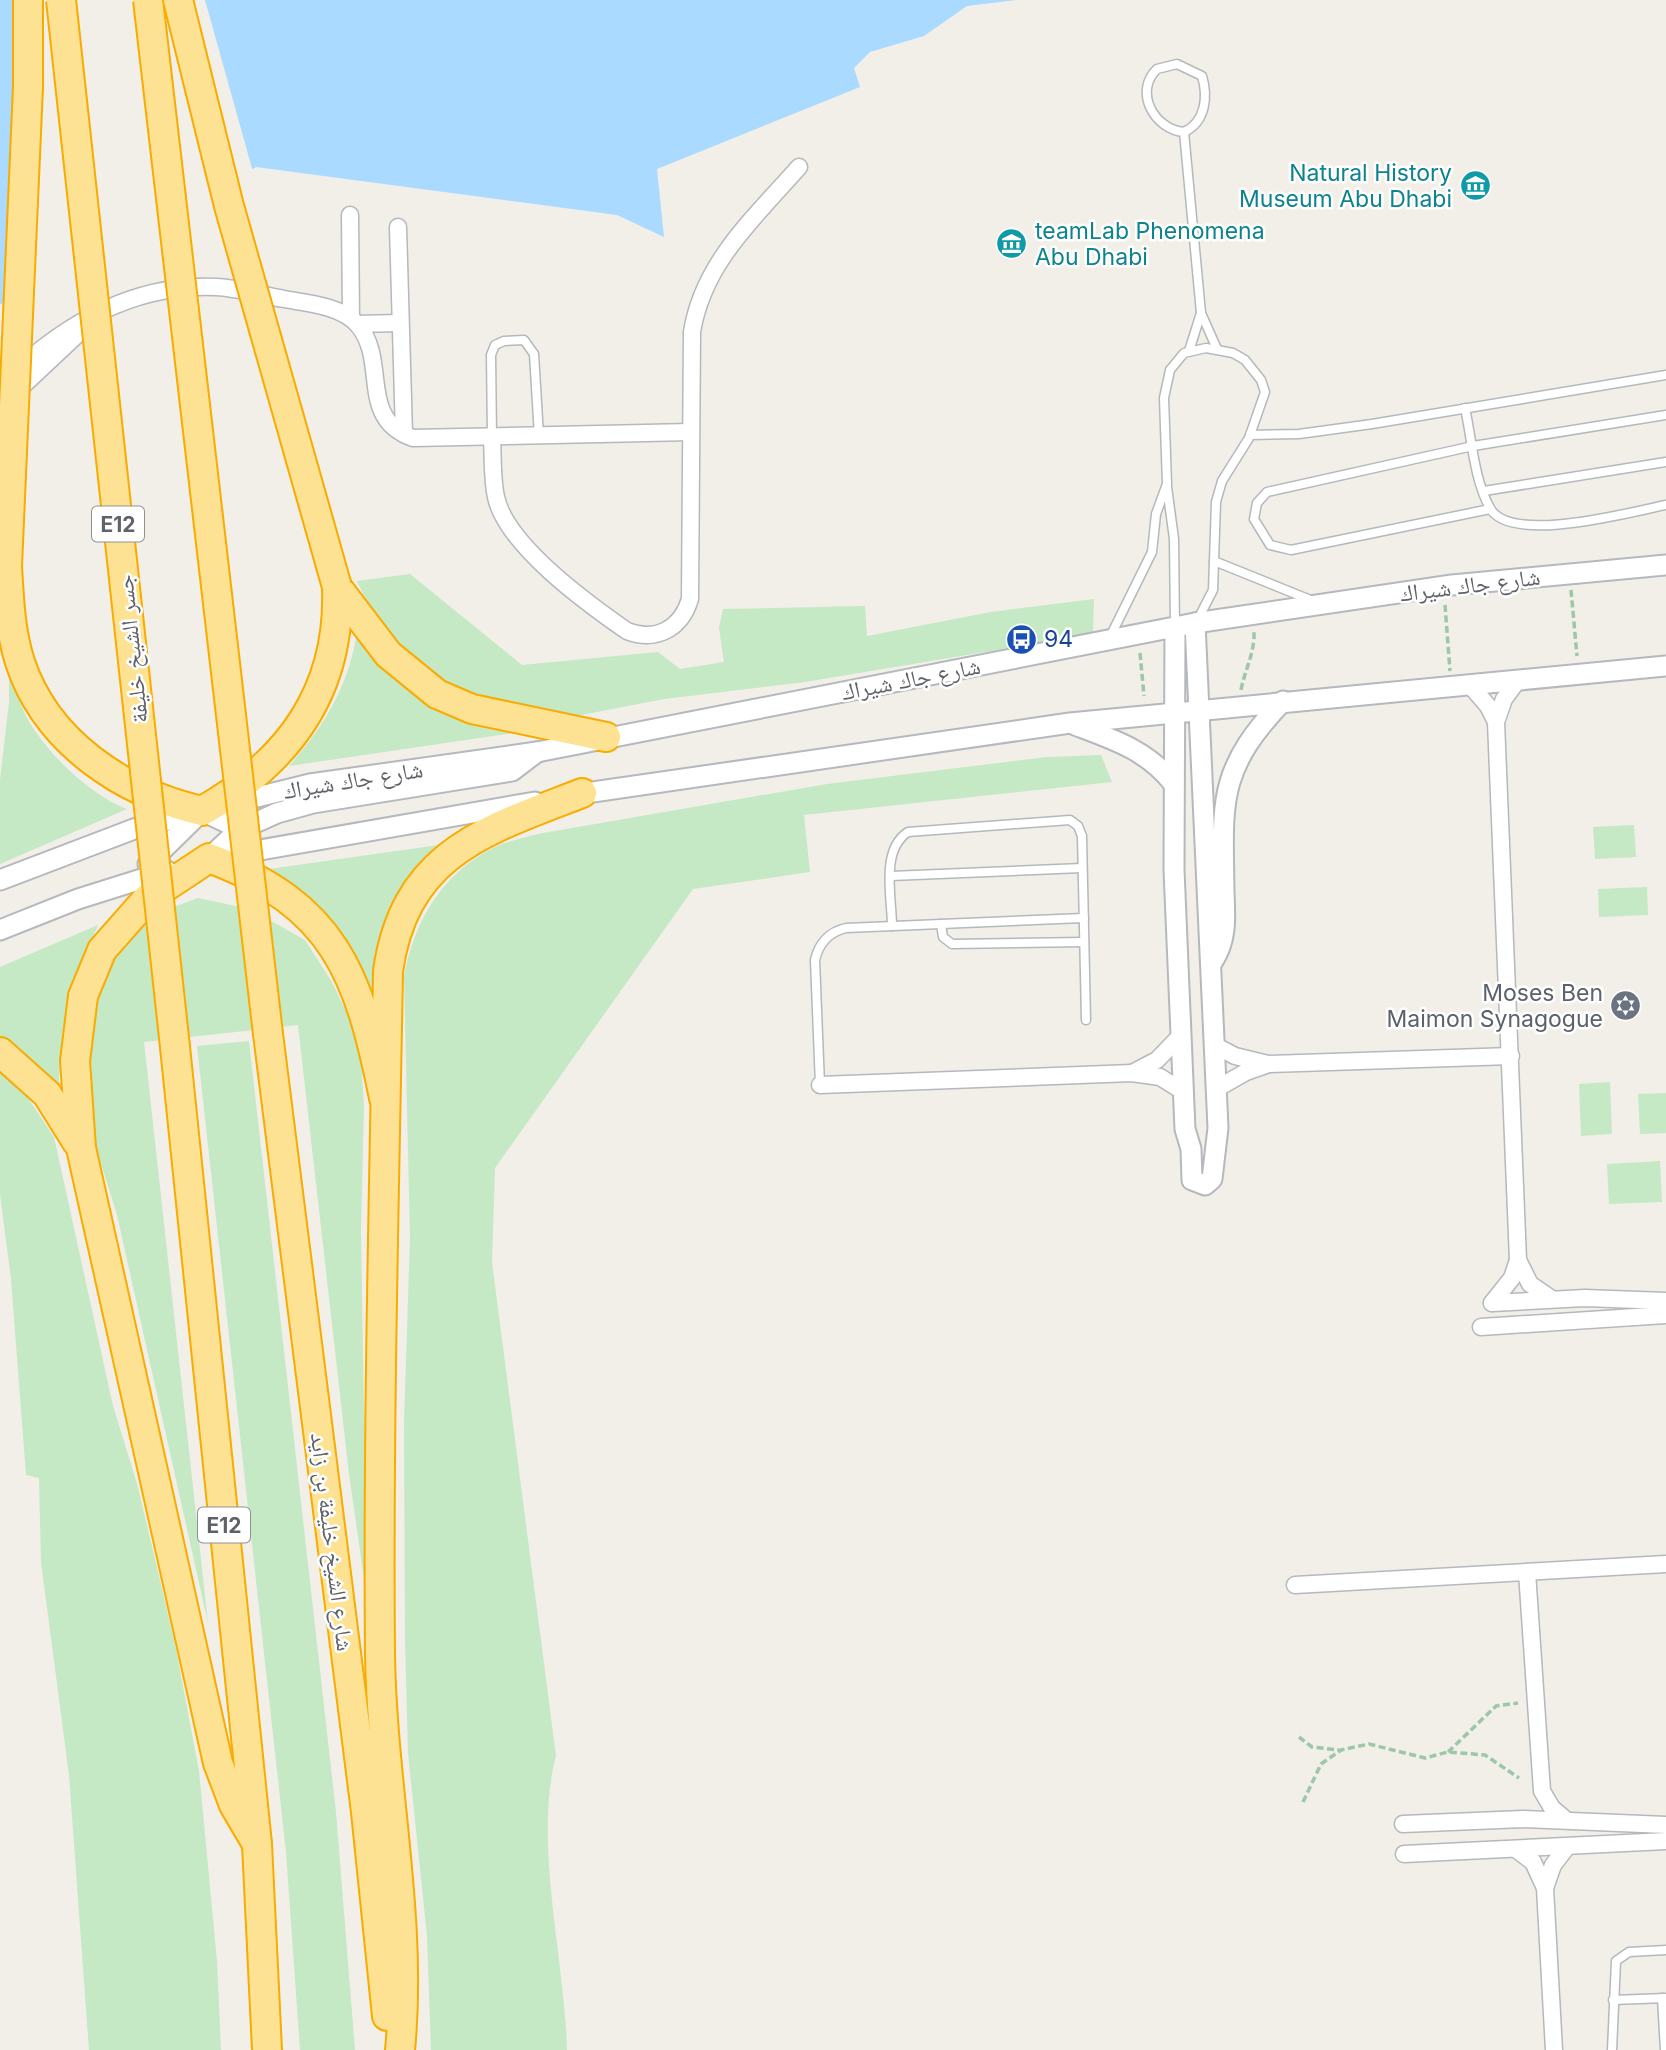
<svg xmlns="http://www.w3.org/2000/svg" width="1666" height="2050" font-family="Inter,'Noto Naskh Arabic',sans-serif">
  <rect width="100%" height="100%" fill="#f1efe8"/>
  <!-- green -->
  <g fill="#c5e8c5">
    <path d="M410,574L522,665L658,652L680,669L724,662L719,628L723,609L865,606L867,636L991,612L1094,599L1093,634L805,682L664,699L566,718L493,714L403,656L370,609L357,581Z"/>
    <path d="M358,625C396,688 437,725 514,733L289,766C326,724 351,682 358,625Z"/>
    <path d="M9,646C13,664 14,682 19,699C31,740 88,795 127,809L0,864V780L9,702Z"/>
    <path d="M1101,755L1112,782L804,815L810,872L693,889L495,1168L492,1262L556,1756C533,1841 565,1960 567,2050H431L427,1936L408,1753L405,1641L404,1423L410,1238L404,976C414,921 443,872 495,847C510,840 527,837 543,833L827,784L1047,757Z"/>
    <path d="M1634,825L1636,857L1595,859L1593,827Z"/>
    <path d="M446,844L419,885L378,1007L262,870Z"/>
    <path d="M1647,887L1648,915L1599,917L1598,889Z"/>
    <path d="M198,898L250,909L305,940L332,982L351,1022L361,1061L364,1104L361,1232L367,1599L349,1474L298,1025L144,1042L208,1623L117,1215L87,1118L84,1078L95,993L131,923Z"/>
    <path d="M98,925C68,991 58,1027 59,1101L0,1049V967Z"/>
    <path d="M249,1041L336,1812L355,2050H300L286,1852L197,1046Z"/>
    <path d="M0,1072L24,1092L54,1137L113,1406L138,1487L175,1644L199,1771L217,1961L221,2050H89L69,1775L41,1562L39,1478L26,1475L11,1279L0,1194Z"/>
    <path d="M1610,1082L1612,1134L1581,1136L1579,1084Z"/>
    <path d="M1666,1093V1133L1640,1134L1638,1094Z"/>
    <path d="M1660,1161L1662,1202L1609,1204L1607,1164Z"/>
  </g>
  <!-- water -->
  <path fill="#aadaff" d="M0,0H1016L967,6L924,36L870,52L854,68L860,87L657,169L664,237L617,215L256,167L33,297L0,304Z"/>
  <!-- pier -->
  <path fill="#f1efe8" d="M22,0H205L253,172L47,293L8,302Z"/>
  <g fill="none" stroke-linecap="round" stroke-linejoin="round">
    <defs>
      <g id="service">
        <path d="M1177,64L1202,76C1208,96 1206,122 1184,132C1155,130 1133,92 1157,69Z"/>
        <path d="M1184,132L1201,313L1217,349"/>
        <path d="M1189,351L1201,313"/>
        <path d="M1465,408C1472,440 1474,480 1490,508C1510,545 1631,512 1666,505"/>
        <path d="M1250,435L1299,434L1372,424L1666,375"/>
        <path d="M492,438L491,355L495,345L504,341L524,340L534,354L539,436"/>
        <path d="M1167,487L1174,539L1175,628"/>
        <path d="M1484,491L1666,462"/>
        <path d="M1490,509L1291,550L1270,545L1254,519L1257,503L1267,492L1473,446L1666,415"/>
        <path d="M1197,621L1213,590L1214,561"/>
        <path d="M1109,639L1152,552L1156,514L1167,484L1164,398L1170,370L1184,353L1206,348L1233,353L1245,360L1261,380L1265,392L1249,438L1222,481L1216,502L1214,561L1313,601"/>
        <path d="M891,876L1082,868"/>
        <path d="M941,924L943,937L952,944L1084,942"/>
        <path d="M892,926C892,898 880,850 908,832L1070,820L1078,826L1082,836L1086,1020"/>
        <path d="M820,1085L815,960C819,943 829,932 846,928L1084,918"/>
        <path d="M1662,1998L1665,2050"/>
        <path d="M1613,2000L1666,1998"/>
        <path d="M1612,2050L1616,1961L1629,1952L1666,1950"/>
      </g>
      <g id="minor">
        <path d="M350,215L351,318"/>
        <path d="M398,227L404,434"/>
        <path d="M357,324L400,323"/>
        <path d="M0,386C59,327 130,283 216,287C238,288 262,295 284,299C307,303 342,306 358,325C389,362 357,418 413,438L691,432"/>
        <path d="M15,393L80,332"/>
        <path d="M492,438C493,457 492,479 496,497C506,545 588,604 627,631C656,642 681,629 690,599L692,332C703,263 754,218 799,167"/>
        <path d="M1518,680L1504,699L1496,722L1518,1260L1530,1284L1552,1299"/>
        <path d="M1470,685L1488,706L1496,722"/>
        <path d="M1214,1045L1235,1056L1268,1064L1511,1056"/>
        <path d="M1134,1072L1157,1060L1182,1034"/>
        <path d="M820,1085L1132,1073L1160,1077L1184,1092"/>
        <path d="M1216,1089L1246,1072L1266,1065"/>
        <path d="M1492,1303L1585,1298L1666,1301"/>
        <path d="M1492,1303L1512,1278L1518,1260"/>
        <path d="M1481,1327L1666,1315"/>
        <path d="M1527,1572L1542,1791L1552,1808L1566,1820"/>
        <path d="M1295,1585L1666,1564"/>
        <path d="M1403,1824L1523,1819L1666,1825"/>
        <path d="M1517,1850L1533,1862L1545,1888L1554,2050"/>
        <path d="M1404,1854L1666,1841"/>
        <path d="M1545,1888L1553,1865L1567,1847"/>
      </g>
      <g id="tertiary">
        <path d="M1175,628L1174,870L1185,1129L1191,1149L1192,1180L1205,1185L1212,1179L1218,1128L1195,623"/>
        <path d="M1075,725C1112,739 1147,750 1173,783"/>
        <path d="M572,795L1070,723L1666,666"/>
        <path d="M229,804L310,784L537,752L1195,623L1452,585L1666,565"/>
        <path d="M202,811L248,833"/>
        <path d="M237,854L535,802"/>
        <path d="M199,861L209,858L239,830L277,813L313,803L512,771L537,752"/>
        <path d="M148,864L201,812"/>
        <path d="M0,880L134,829L199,812"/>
        <path d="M0,930L78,899L167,871"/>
        <path d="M1213,961C1227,940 1225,917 1224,893C1223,803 1216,771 1283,701"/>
      </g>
      <g id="motorway">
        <path d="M7,566C9,598 10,631 20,662C46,742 123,793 202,811C290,761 341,690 337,587"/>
        <path d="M337,587L388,654L437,694L472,709L606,737"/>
        <path d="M268,1034L366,1812L387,2016"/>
        <path d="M175,1047L257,1844L267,2050"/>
        <path d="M0,1052L47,1094L77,1142"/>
        <path d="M257,1844L234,1805L218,1763L81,1148L75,1061L83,996L102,950L147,899L209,858C335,905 359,974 384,1098"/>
        <path d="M400,2050C413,1918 382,1787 380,1655C378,1427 384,1199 388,971C405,853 484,831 582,793"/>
      </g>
    </defs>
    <!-- service casing -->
    <use href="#service" stroke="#b5b8bc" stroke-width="11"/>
    <!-- minor casing -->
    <use href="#minor" stroke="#b5b8bc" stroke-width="19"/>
    <!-- tertiary casing -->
    <use href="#tertiary" stroke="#b5b8bc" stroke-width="23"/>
    <!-- motorway casing -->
    <use href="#motorway" stroke="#f9ab00" stroke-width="32"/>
    <!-- path -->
    <g stroke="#9cc7a9" stroke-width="3.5" stroke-dasharray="7 3.5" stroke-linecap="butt">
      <path d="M1571,590L1577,656"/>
      <path d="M1445,605L1450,671"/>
      <path d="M1140,653L1144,696"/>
      <path d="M1241,690C1245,669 1255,653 1254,631"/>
      <path d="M1299,1737L1312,1747L1339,1750"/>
      <path d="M1448,1752L1496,1706L1518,1703"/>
      <path d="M1303,1802L1321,1764L1341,1750L1369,1744L1425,1758L1448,1752L1485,1755L1519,1778"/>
    </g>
    <!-- service -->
    <use href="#service" stroke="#fff" stroke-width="8"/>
    <!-- minor -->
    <use href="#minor" stroke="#fff" stroke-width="16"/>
    <!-- tertiary -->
    <use href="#tertiary" stroke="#fff" stroke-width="19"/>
    <!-- motorway -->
    <use href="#motorway" stroke="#fde293" stroke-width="28"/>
    <defs>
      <g id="motorway-bridge">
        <path d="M61,0L175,1047"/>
        <path d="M148,0L268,1034"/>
        <path d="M178,0L229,206L337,587"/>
        <path d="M7,566L28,87V0"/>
      </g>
    </defs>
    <!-- motorway-bridge casing -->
    <use href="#motorway-bridge" stroke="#f9ab00" stroke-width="32" stroke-linecap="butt"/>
    <!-- motorway-bridge -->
    <use href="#motorway-bridge" stroke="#fde293" stroke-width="28"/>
  </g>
  <!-- icons -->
  <defs>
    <symbol id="museum-disc" viewBox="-11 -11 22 22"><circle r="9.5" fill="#0f9aa8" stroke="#fff"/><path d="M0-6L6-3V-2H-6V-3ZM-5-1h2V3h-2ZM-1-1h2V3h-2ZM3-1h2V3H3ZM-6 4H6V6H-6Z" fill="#fff"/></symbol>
    <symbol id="bus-disc" viewBox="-11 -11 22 22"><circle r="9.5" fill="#1a4fb4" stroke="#fff"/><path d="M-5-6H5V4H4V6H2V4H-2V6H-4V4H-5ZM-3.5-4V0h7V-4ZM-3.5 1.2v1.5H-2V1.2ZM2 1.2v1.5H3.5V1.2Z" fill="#fff"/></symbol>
    <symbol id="synagogue-disc" viewBox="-11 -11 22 22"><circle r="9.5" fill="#6b7280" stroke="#fff"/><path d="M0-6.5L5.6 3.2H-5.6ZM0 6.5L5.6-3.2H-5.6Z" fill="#fff"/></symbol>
  </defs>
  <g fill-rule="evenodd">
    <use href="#museum-disc" x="1458" y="168" width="35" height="35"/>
    <use href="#museum-disc" x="994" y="226" width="35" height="35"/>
    <use href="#bus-disc" x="1004" y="622" width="35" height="35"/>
    <use href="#synagogue-disc" x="1608" y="988" width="35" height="35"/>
  </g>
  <g text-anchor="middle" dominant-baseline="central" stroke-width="5" stroke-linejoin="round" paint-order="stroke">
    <!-- shield labels -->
    <g fill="#fff" stroke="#8f9295" stroke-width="2">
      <rect x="92" y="506.5" width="52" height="35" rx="5"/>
      <rect x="198" y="1507.5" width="52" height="35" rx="5"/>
    </g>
    <g font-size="21" font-weight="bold" fill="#5f6368">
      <text x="118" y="524">E12</text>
      <text x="224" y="1525">E12</text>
    </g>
    <!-- culture labels -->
    <g font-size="23" fill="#0d838f" stroke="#fff" text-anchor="end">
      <text x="1452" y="173">Natural History<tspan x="1452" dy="26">Museum Abu Dhabi</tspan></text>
      <text x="1035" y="231" text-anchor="start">teamLab Phenomena<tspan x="1035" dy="26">Abu Dhabi</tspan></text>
    </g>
    <!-- street labels -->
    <g font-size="23" fill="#5f6368" stroke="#fff">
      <text transform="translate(1470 585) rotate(-7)">شارع جاك شيراك</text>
      <text transform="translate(132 649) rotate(-96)">جسر الشيخ خليفة</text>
      <text transform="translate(911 679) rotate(-11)">شارع جاك شيراك</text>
      <text transform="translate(353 780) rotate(-9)">شارع جاك شيراك</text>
      <text transform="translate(332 1542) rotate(83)">شارع الشيخ خليفة بن زايد</text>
    </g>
    <!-- transit labels -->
    <g font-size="23" fill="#164399" stroke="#fff" text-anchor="start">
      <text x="1044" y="639">94</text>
    </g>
    <!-- worship labels -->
    <g font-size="23" fill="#5b616d" stroke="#fff" text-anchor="end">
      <text x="1603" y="993">Moses Ben<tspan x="1603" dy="26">Maimon Synagogue</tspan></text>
    </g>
  </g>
</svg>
